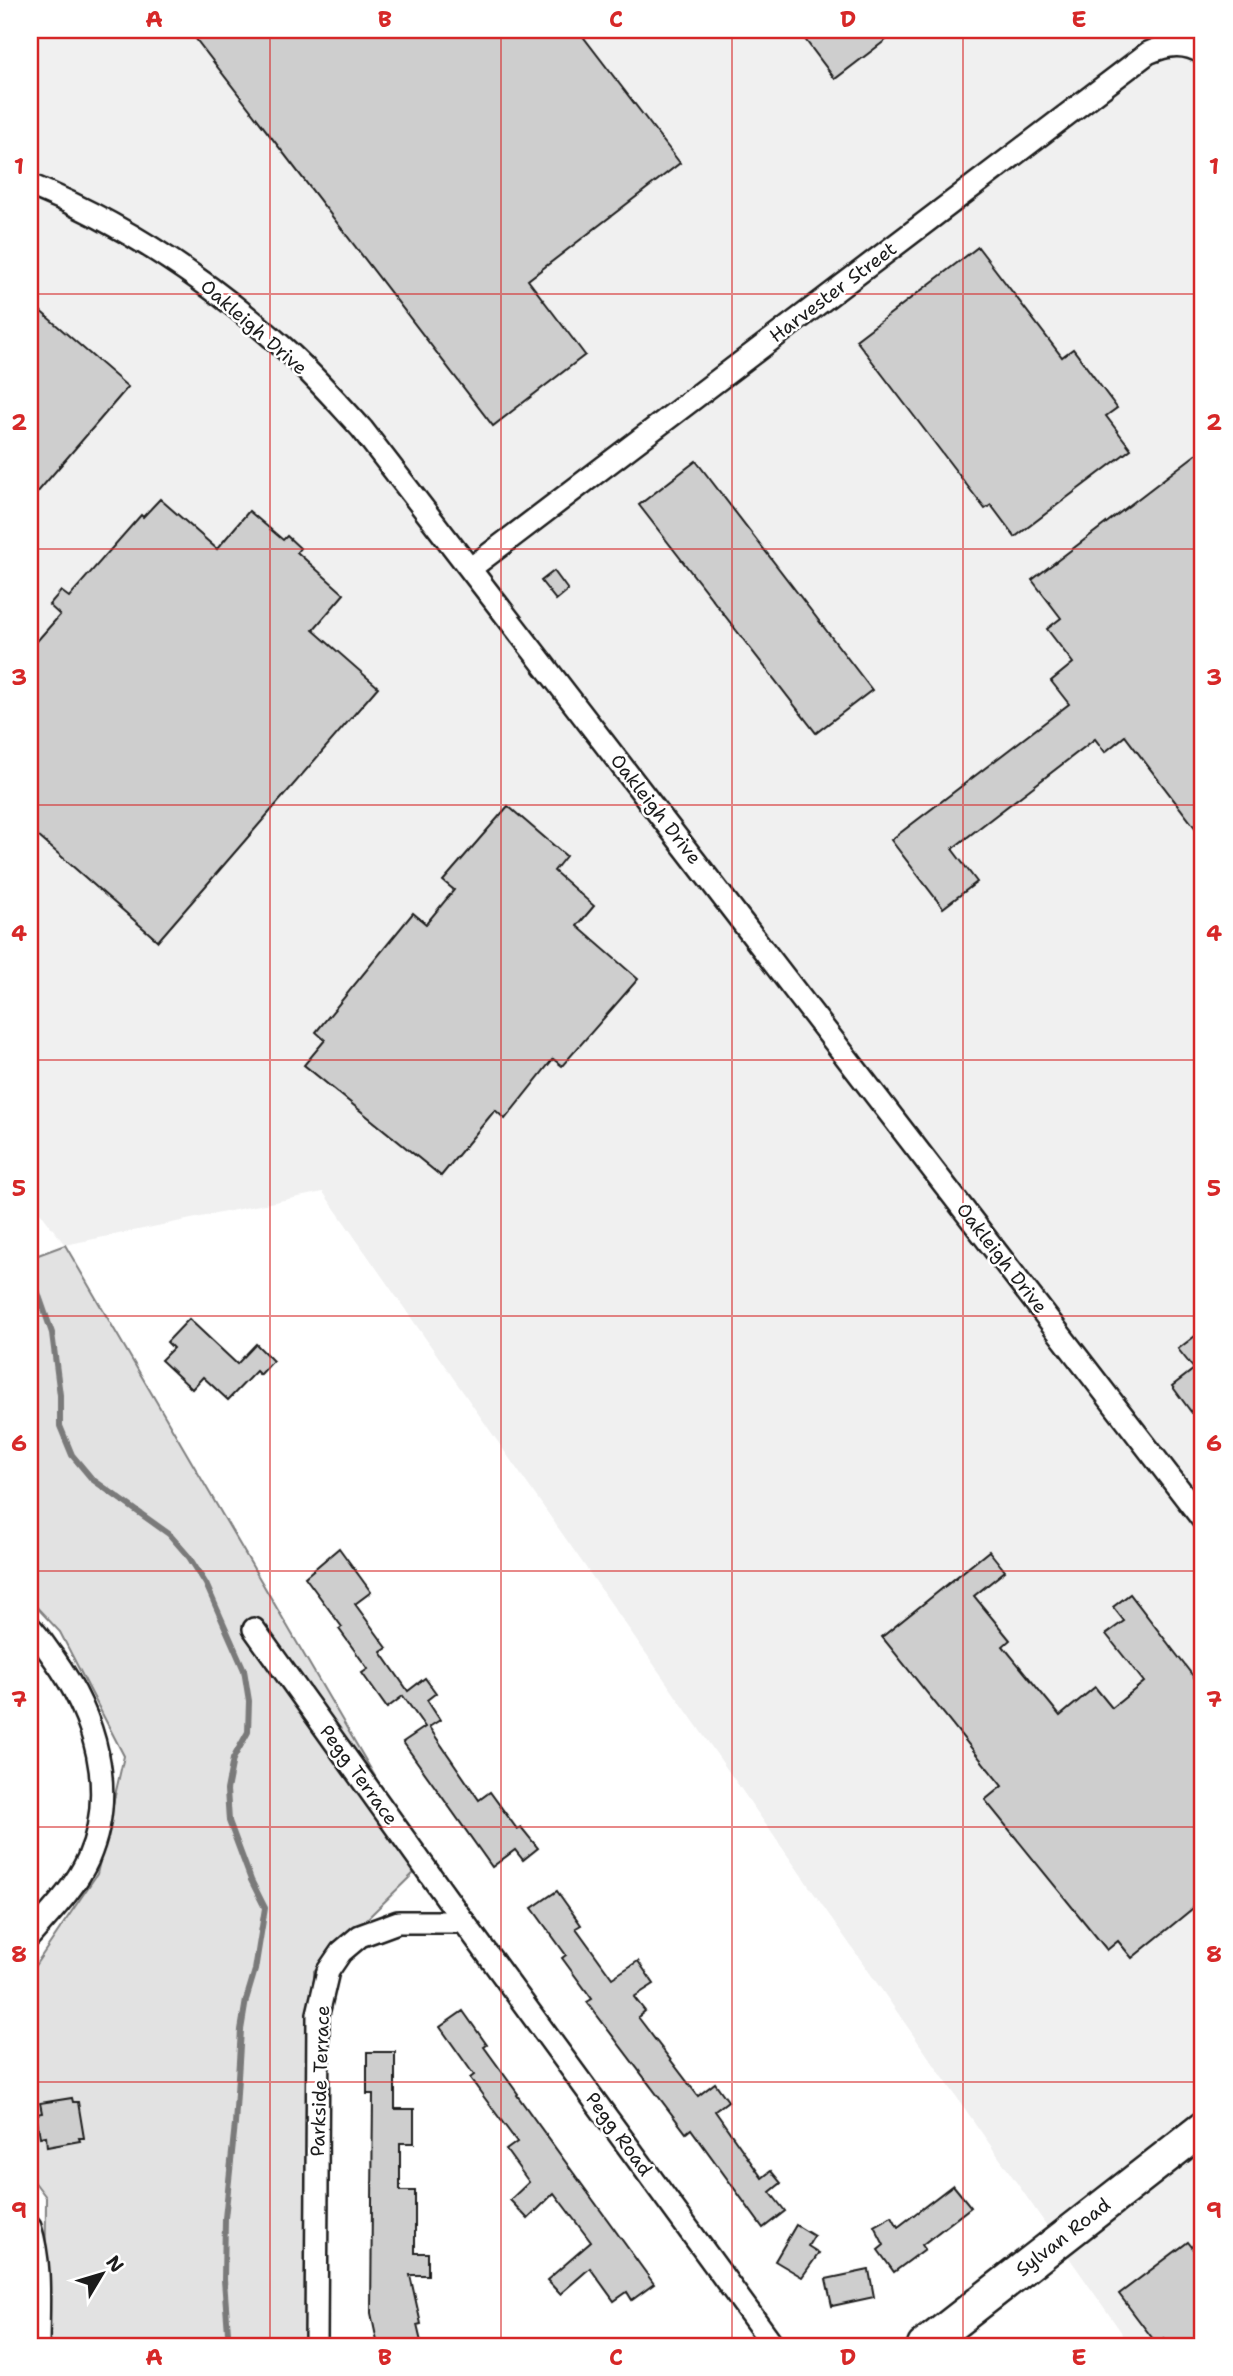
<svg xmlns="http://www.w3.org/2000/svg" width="1233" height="2376" font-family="'Shantell Sans',sans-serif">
  <rect width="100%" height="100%" fill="#fff"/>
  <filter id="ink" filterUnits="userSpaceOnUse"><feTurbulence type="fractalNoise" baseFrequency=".0143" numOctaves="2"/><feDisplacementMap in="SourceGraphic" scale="14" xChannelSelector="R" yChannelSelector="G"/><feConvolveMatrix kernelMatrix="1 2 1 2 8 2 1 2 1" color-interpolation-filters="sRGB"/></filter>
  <g filter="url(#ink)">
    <!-- built -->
    <path fill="#f0f0f0" d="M30,30H1203V2346H1131L323,1192L65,1245L30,1199Z"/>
    <!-- green -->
    <path fill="#e2e2e2" stroke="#7f7f7f" stroke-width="2" d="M65,1245L425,1862L314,1971L319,2346H45L46,2197L30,2176V1973L97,1874L124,1756L60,1632L30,1600V1258Z"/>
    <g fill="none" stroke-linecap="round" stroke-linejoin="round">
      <!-- stream -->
      <path stroke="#7a7a7a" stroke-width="6" d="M30,1270L52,1333L60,1395V1426L72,1455L92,1479L169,1534L189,1557L206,1584L244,1670L249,1701L248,1732L233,1759L227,1790L229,1821L251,1880L265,1908L255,1970L246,2000L241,2030L235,2124L225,2218L224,2280L229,2346"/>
    </g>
    <!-- building -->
    <g fill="#cecece" stroke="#1c1c1c" stroke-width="2">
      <path d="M189,30H578L680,163L528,280L585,355L493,426Z"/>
      <path d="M798,30H899L835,79Z"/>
      <path d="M978,247L1062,357L1073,349L1117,408L1106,416L1131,449L1015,537L991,505L985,509L856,340Z"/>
      <path d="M38,309L128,387L30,501V319Z"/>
      <path d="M1203,449V838L1125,736L1105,752L1095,739L952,849L977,882L943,908L891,840L1069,704L1051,681L1073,663L1047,629L1061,618L1032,580Z"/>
      <path d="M696,461L872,690L816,733L639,505Z"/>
      <path d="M160,499L217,549L249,511L283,540L287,536L300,548L297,552L344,594L313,630L378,687L158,941L30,829V649L60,615L49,605L61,591L69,597L141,515L143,517Z"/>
      <path d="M554,571L568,590L556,600L541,581Z"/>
      <path d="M508,806L566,856L554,871L594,906L577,926L638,979L562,1066L553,1059L505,1119L495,1110L441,1176L304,1065L325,1040L316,1032L413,913L426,924L454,890L443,881Z"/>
      <path d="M189,1319L237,1364L256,1344L273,1361L260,1375L256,1371L228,1400L203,1377L192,1389L161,1360L173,1348L167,1342Z"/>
      <path d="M1203,1330V1428L1172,1386L1194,1369L1178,1349Z"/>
      <path d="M339,1548L371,1592L355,1604L387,1648L381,1652L408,1691L425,1678L436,1693L427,1700L440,1720L429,1727L479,1800L490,1792L517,1829L521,1827L538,1848L523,1860L515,1850L492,1867L403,1742L425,1727L403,1696L387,1708L362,1673L368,1669L339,1629L342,1627L305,1577Z"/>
      <path d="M989,1551L1005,1571L974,1596L1010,1640L1003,1646L1060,1716L1095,1687L1112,1708L1144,1682L1106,1634L1124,1621L1113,1607L1130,1594L1203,1689V1900L1132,1958L1118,1941L1107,1950L985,1800L1002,1786L882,1637Z"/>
      <path d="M557,1891L581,1925L576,1928L612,1978L638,1961L654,1984L634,1997L645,2011L638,2017L698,2096L715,2083L728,2101L715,2111L762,2178L771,2171L781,2183L770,2192L785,2211L763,2228L691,2129L686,2133L587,2002L592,1999L562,1958L566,1955L532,1908Z"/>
      <path d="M463,2011L487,2045L484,2047L518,2094L517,2095L654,2284L632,2300L627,2292L614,2301L590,2268L560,2294L547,2280L591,2242L554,2193L528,2219L510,2200L529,2182L506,2150L517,2142L470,2078L474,2075L440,2027Z"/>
      <path d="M367,2052H395V2109H414V2143H400V2191H415V2253H428V2275H410L421,2324L417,2325L422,2346H378L371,2313L373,2094H367Z"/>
      <path d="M72,2098L73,2102H78L84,2138H79L80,2141L47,2147L46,2136L40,2137L36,2114L42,2113L40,2103Z"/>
      <path d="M953,2185L971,2207L922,2245L925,2249L894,2272L878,2250L884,2245L874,2226L892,2216L898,2227Z"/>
      <path d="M796,2225L814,2236L808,2246L819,2253L802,2277L775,2261Z"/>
      <path d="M1188,2242L1203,2261V2346H1170L1164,2338L1156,2343L1119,2294Z"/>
      <path d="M869,2270L874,2297L832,2306L826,2279Z"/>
    </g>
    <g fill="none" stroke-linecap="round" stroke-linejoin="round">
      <defs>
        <g id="minor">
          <path d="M30,185C123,223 209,281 284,348C312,373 337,402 362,429L1203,1520"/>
          <path d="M471,568L1148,53C1168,44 1184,42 1203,53"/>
          <path d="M30,1627C38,1635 45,1646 53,1657C95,1715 118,1790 88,1859C75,1888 51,1912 30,1936"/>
          <path d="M254,1629L464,1922L774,2346"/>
          <path d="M30,2227C42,2265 38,2306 38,2346"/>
          <path d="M316,2346L318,2014L328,1971L341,1952L360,1936L398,1922H464"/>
        </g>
        <path id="secondary" d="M924,2346L1203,2128"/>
      </defs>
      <!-- minor casing -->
      <use href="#minor" stroke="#1c1c1c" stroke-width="26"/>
      <!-- secondary casing -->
      <use href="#secondary" stroke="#1c1c1c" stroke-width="37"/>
      <!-- minor -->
      <use href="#minor" stroke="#fff" stroke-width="21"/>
      <!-- secondary -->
      <use href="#secondary" stroke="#fff" stroke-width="32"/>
    </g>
  </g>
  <!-- grid -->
  <path fill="none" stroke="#d62828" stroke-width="2" stroke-opacity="0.55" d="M270,30V2346M501,30V2346M732,30V2346M963,30V2346M30,294H1203M30,549H1203M30,805H1203M30,1060H1203M30,1316H1203M30,1571H1203M30,1827H1203M30,2082H1203"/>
  <g text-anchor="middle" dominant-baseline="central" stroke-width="5" stroke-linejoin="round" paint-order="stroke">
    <!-- street labels -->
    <g font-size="19" fill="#1c1c1c" stroke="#fff">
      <text transform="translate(833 292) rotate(-37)">Harvester Street</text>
      <text transform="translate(254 327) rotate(41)">Oakleigh Drive</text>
      <text transform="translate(656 809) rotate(52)">Oakleigh Drive</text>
      <text transform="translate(1002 1258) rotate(52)">Oakleigh Drive</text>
      <text transform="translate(359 1775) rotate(54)">Pegg Terrace</text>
      <text transform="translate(320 2081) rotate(-88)">Parkside Terrace</text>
      <text transform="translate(619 2134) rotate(54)">Pegg Road</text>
      <text transform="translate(1063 2237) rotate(-38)">Sylvan Road</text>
    </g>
  </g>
  <!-- margin -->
  <rect width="1233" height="2376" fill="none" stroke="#fff" stroke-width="77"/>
  <!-- north arrow -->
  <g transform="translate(102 2274) rotate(52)" stroke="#ffffff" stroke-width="5" paint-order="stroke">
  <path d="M0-5L12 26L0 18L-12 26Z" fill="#1c1c1c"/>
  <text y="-10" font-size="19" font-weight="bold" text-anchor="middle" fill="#1c1c1c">N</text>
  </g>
  <rect x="38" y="38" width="1156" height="2300" fill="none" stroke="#d62828" stroke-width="2.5"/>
  <g font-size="23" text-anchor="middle" font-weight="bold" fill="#d62828">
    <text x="154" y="27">A</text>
    <text x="385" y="27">B</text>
    <text x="616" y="27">C</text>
    <text x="848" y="27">D</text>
    <text x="1079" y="27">E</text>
    <text x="19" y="174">1</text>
    <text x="1214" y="174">1</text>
    <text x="19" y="430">2</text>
    <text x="1214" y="430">2</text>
    <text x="19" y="685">3</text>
    <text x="1214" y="685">3</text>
    <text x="19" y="941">4</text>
    <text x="1214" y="941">4</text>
    <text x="19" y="1196">5</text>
    <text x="1214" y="1196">5</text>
    <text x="19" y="1451">6</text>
    <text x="1214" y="1451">6</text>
    <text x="19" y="1707">7</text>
    <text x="1214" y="1707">7</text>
    <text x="19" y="1962">8</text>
    <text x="1214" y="1962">8</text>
    <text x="19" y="2218">9</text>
    <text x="1214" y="2218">9</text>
    <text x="154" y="2365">A</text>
    <text x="385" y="2365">B</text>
    <text x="616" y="2365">C</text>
    <text x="848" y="2365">D</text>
    <text x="1079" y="2365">E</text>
  </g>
</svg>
